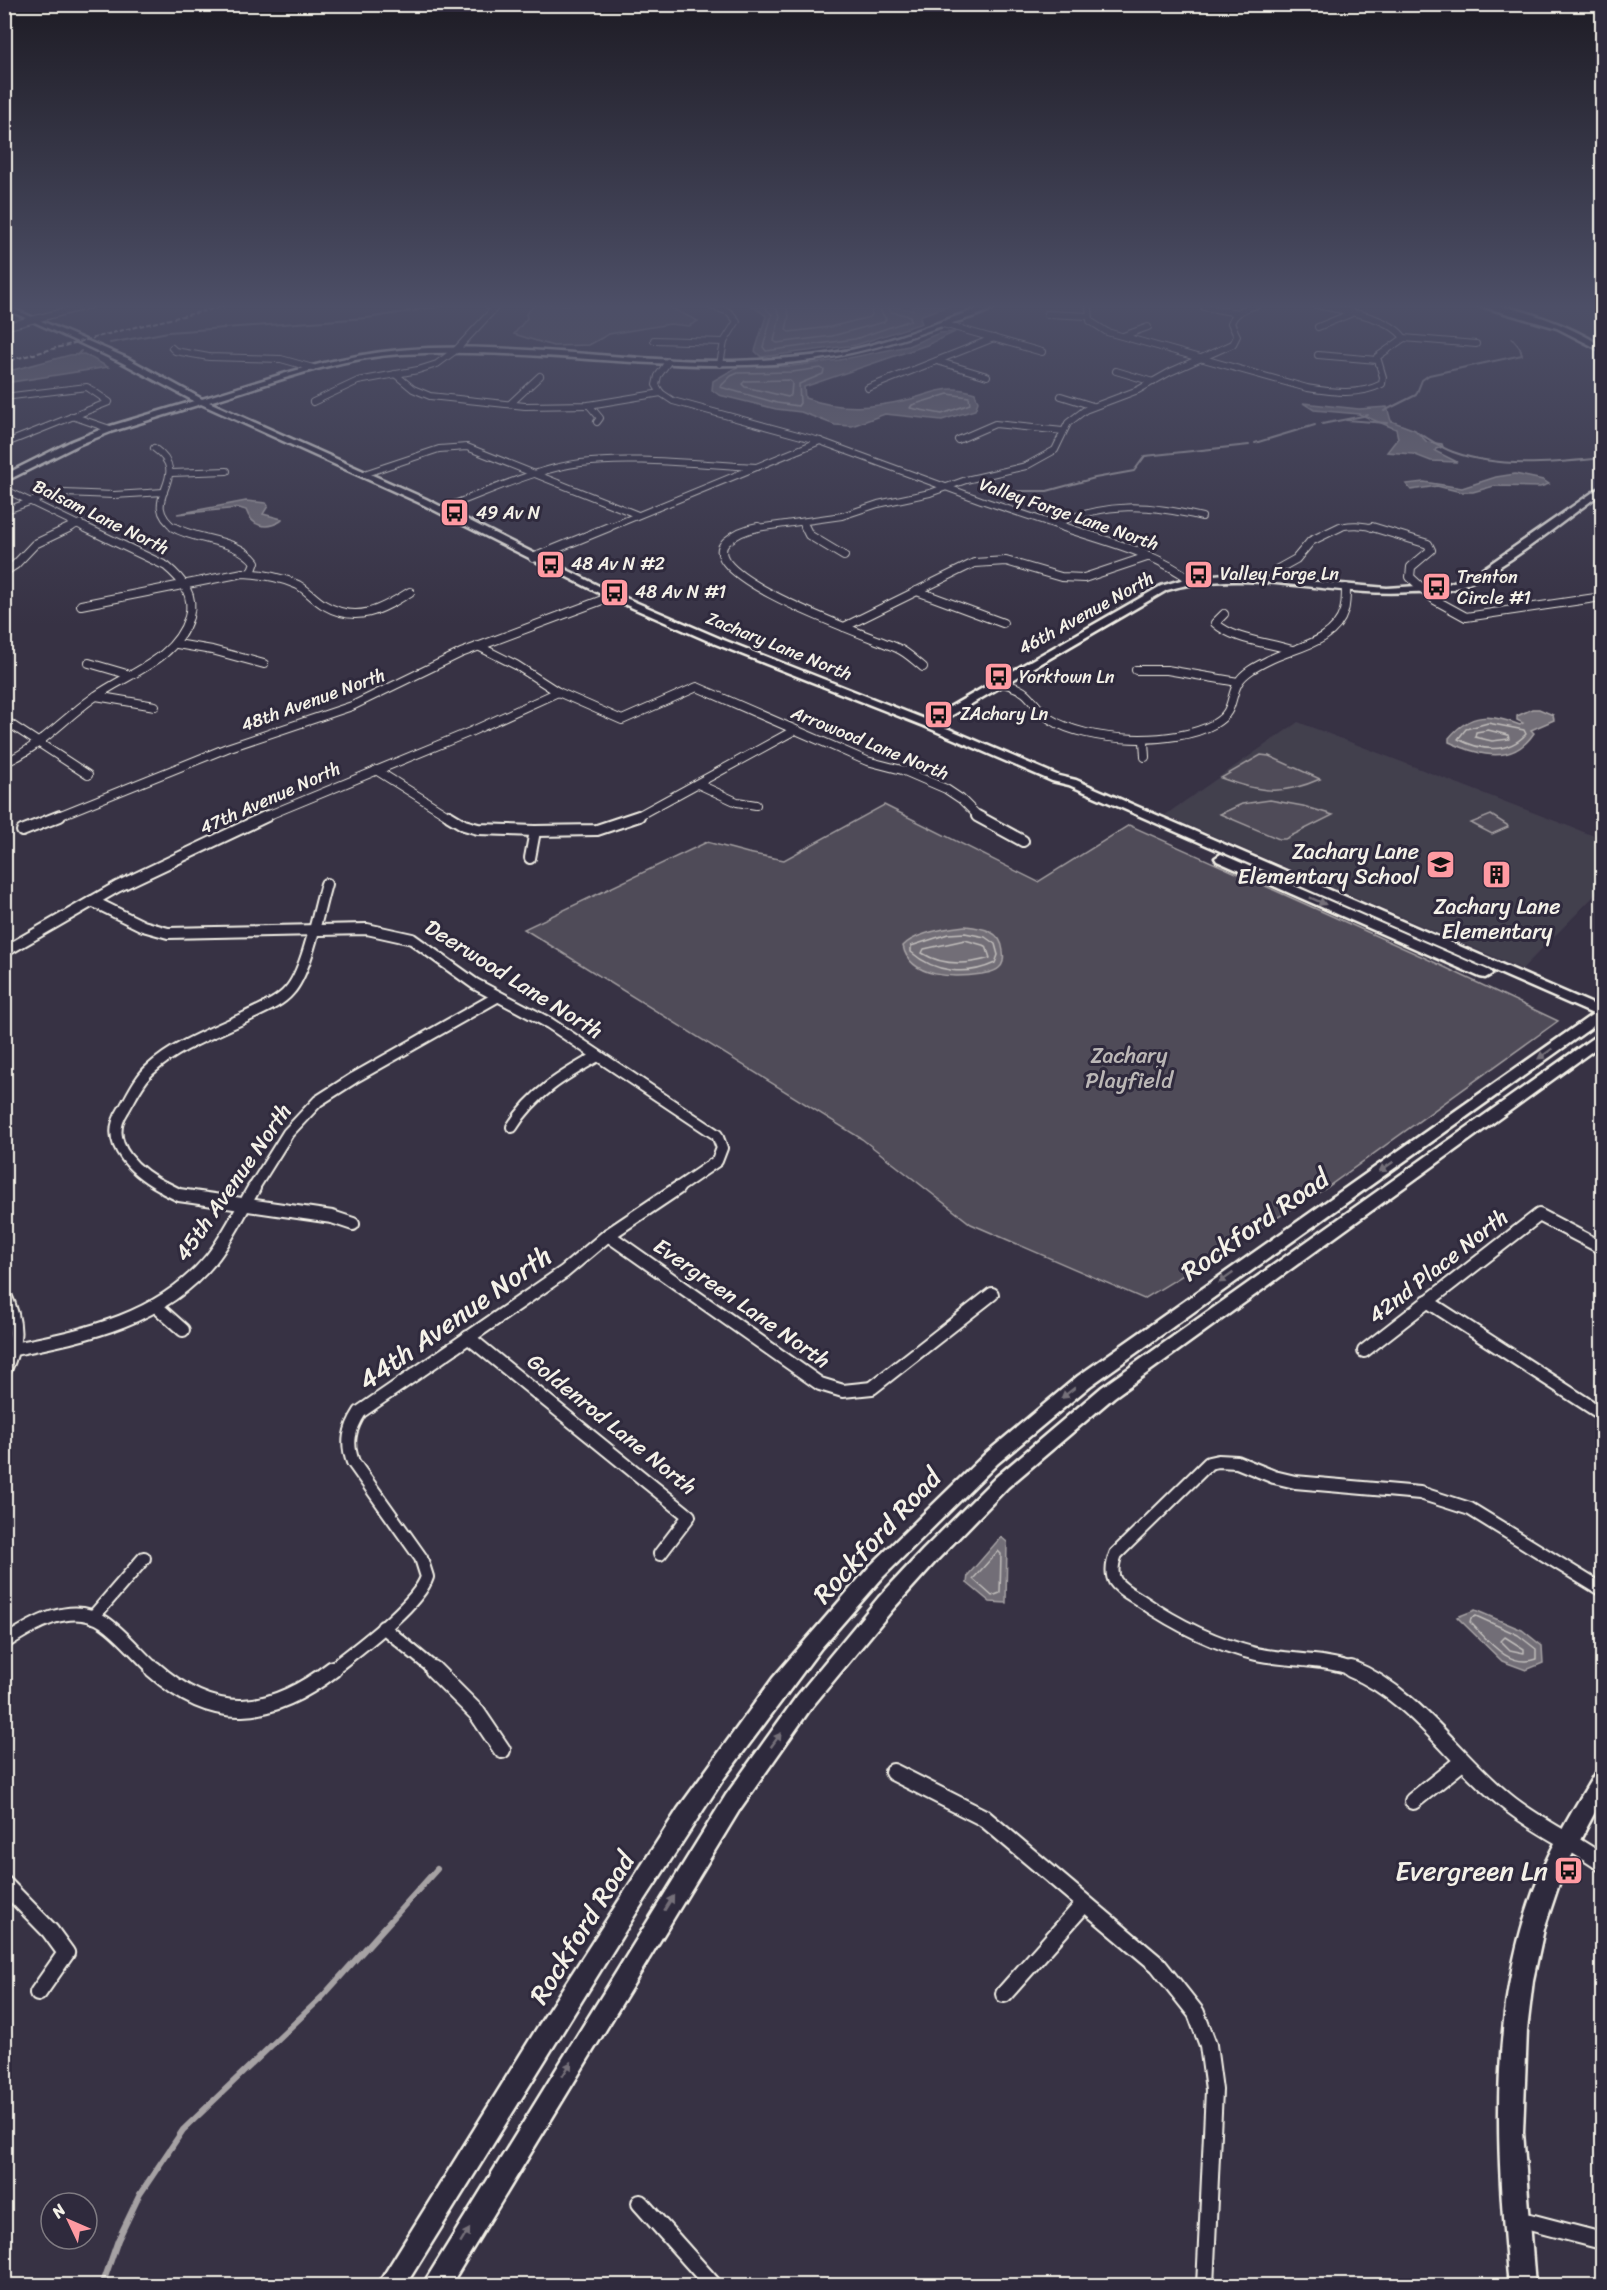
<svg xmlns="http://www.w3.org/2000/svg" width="1607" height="2290" font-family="Sriracha,sans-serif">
  <rect width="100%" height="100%" fill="#373244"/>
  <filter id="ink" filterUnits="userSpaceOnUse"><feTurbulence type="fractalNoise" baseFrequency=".0167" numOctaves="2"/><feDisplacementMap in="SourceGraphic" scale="12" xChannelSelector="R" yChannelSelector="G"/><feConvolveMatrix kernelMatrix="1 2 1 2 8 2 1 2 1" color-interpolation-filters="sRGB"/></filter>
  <g filter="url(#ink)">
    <!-- built -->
    <g fill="#433f4e">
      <path d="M1492,305H1602V342L1542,318Z"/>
      <path d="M1298,722L1602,839V888L1522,969L1165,815Z"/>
    </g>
    <!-- green -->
    <g fill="#504b59" stroke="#a29ea0" stroke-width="1.5">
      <path d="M534,305H665L698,321L689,326L670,324L609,334L589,345L553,346L514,334L527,318L526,314Z"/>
      <path d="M1261,755L1269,756L1320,779C1282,796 1259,792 1221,778Z"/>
      <path d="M1270,800L1303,806L1333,815L1285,839H1279L1220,814L1242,804Z"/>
      <path d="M884,805L1038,882L1129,825L1421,956L1558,1021L1326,1188L1144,1299L971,1224L862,1139L524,929L707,842L748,853L784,860Z"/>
      <path d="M1491,815L1507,825L1508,827L1492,834L1471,823Z"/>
    </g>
    <!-- water -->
    <g fill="#726e77" stroke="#a6a2a4" stroke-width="1.5">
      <path d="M751,305H884L913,310L911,305H952L922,315L920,319L922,323L856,345L761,357L755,351L766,316Z"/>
      <path d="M955,332L927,345L804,387L805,398C842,411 873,408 911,399C936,392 948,384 975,393L978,402L975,410L942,420L885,414L852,426L835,425L801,412L776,409L719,395L712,390L713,381L737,367L792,366L839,360L908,346L939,333Z"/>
      <path d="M84,354L108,367L5,383V372L70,355Z"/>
      <path d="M1303,403L1359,409L1387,407L1391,421L1415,430L1427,442L1442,444L1443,447L1436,449L1435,451L1457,462L1431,461L1413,454L1387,452L1398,438L1396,429L1359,414L1314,410Z"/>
      <path d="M1515,474L1543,480L1549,484L1540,487L1494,486L1473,492H1461L1437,486L1411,490L1406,484L1424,482L1462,488L1496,477Z"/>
      <path d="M246,501L266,503L268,506L263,514L282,519L281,521C266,530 252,527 246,510L239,508L177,514Z"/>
      <path d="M1532,709H1539L1553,715L1554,720L1531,730L1534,733C1513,765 1480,756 1449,742V738C1470,712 1491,714 1520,725L1523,723L1517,720V716Z"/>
      <path d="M965,926C982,928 1001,930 1003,951C1004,957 1004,964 999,968C995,972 987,973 982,974C955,978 910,979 903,946C915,933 947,928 965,926Z"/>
      <path d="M1001,1537L1007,1542L1006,1603L990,1602L967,1583L968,1575Z"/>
      <path d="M1475,1610L1522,1630L1542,1646L1543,1663L1526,1670L1502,1661L1457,1617Z"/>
    </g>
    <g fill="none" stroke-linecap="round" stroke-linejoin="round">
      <!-- shore -->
      <g stroke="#c0bdbb" stroke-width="1.5">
        <path d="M763,305L772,315L763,347L766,351L855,339L911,320L910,316L891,312L887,305"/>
        <path d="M774,305L780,315L774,341L777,343L832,336L884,322L886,319L881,312L880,305"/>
        <path d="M786,305L789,316L786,330L789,332L830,327L870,317L872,315L871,305"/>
        <path d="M821,368L824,370L823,374L799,384L800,403L798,406L777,403L720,387L731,376L738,373L792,372Z"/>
        <path d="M789,380L792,383L791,395L788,397L745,387L742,384L745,381Z"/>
        <path d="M948,394L969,397L970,404L942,414L910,408L912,405Z"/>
        <path d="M1488,723L1524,730L1526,734C1508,754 1481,751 1458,739L1466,729Z"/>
        <path d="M1488,730L1508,735L1509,739L1492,741L1475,737L1476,732Z"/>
        <path d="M965,933L985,937L995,944L998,955L995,963C967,976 935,973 911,952V946L948,934Z"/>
        <path d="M965,940L986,946L990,958C967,965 943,966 922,953L924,949Z"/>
        <path d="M998,1551L1001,1554L1000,1593L992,1596L973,1579Z"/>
        <path d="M1476,1616L1518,1635L1536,1649V1659C1508,1669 1488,1640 1470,1622L1471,1618Z"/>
        <path d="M1505,1637L1524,1649V1653L1510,1650L1501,1641Z"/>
      </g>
      <!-- stream-far1 -->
      <g stroke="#a6a2a4" stroke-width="2">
        <path d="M110,343L168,332L367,318L450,305"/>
        <path d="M77,355L81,351"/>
        <path d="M1384,411L1416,395L1422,380L1429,375L1522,355L1520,348L1512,338"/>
        <path d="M1346,420L1387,423"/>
        <path d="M1322,424L1368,415"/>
        <path d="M1420,434C1431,440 1441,448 1453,452C1500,469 1553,463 1602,458"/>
        <path d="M1255,443L1315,425"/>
        <path d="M1012,491H1047L1095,478L1134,471L1145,456L1249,445"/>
      </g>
      <!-- stream -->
      <path stroke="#a6a2a4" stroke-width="6" d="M102,2286L118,2240L140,2194L183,2130L323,1996L437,1869"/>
      <defs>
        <g id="street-far4">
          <path d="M708,305L729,312L737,321L724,342L720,364"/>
          <path d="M1089,305L1090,321L1107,332L1307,388C1333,392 1358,396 1382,384L1383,377L1377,357L1404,338"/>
          <path d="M1316,305C1341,310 1389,316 1404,338"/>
          <path d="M1204,307L1238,313"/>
          <path d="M1047,314L1089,316"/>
          <path d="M943,324L1042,352"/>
          <path d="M4,327L90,305"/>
          <path d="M1318,327L1350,314"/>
          <path d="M1123,336L1148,327"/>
          <path d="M1404,338L1476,344"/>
          <path d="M654,340L724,342"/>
          <path d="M172,348L175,351L209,357L281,359L313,368"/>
          <path d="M1318,355L1377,360"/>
          <path d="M937,361L987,376"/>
          <path d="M668,362L658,376L656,385L661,393L673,401L820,441L981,500L1068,529"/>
          <path d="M1116,371L1153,382"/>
          <path d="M395,374L413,389L430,396L525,406L589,405L661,393"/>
          <path d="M868,388L994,338"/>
          <path d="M1061,396L1093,406"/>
          <path d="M4,397L87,387L109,402L4,444"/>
          <path d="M313,402L358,381L418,370L437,364L456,350L494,309L488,305"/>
          <path d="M510,404L540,376"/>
          <path d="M589,405L600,418L597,422"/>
          <path d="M72,416L110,429"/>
          <path d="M958,440L995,424L1063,431"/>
          <path d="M154,448C196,478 134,499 176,529"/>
          <path d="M171,473L227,471"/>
          <path d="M364,474L439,449L467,447L638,515"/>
          <path d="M4,489L87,529"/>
          <path d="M441,509C486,493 534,469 581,463C634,456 703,465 757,467"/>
          <path d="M4,511L49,495L64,493L114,495L164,492"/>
          <path d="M802,522L806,529"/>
          <path d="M1054,524C1108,502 1147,504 1202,517"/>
          <path d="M68,529L80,523"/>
          <path d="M605,529L820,441"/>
          <path d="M750,529L842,516L878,504L930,493L966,480L1026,466L1055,450L1068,423L1085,410L1138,390L1170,372L1233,344L1237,336L1231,323C1236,311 1245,308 1257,305"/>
          <path d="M1336,529C1348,523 1365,525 1377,529"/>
        </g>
        <g id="street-far3">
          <path d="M173,527C199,542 236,538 255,562L251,573"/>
          <path d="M758,527C746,529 735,534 726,542C692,576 878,639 897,648C907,652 915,661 923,667"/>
          <path d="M805,527L809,535L844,556"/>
          <path d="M1064,527C1107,542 1154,552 1191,580"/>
          <path d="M1372,527L1428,544L1431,550L1411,567L1410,577L1435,600L1466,617L1602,597"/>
          <path d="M533,558L609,527"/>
          <path d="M4,572L15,565L35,544L71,527"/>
          <path d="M1272,580L1278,569L1296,559L1311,541L1340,527"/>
          <path d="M917,591L1003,623"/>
          <path d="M81,605L243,573C261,574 281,577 298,585C307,590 314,599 324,605C357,624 381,610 410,592"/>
          <path d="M1224,614L1215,623C1235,641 1268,642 1292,650"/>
          <path d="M844,627L974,563L1006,561L1061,577L1084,578L1150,556"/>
          <path d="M177,644L212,650L264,664"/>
          <path d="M478,646L516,665L558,692L622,720L697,687L867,761L902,770L946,789L961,799L979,817"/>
          <path d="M89,663L130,675"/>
          <path d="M1136,670H1167L1238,682"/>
          <path d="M1000,682C1009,685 1018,687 1025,693C1034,701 1040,712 1050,719C1088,743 1175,746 1214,724C1235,712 1229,699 1238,683C1243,673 1257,666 1267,661C1293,647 1334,644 1344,611C1346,604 1346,595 1346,588"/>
          <path d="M96,696L155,706"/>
          <path d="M4,720L88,775"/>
          <path d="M1144,741L1145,757"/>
          <path d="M4,763C39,748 62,720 93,698C127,673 175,662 189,617C195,595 182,579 166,566L84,527"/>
          <path d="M376,770L451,817"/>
          <path d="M698,784L737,802L756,805"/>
          <path d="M56,817L227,748L352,706L461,653L613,596"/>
          <path d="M264,817L470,732L558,692"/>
          <path d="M636,817L795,730"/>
        </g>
        <g id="street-far2">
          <path d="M449,816L464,825L478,829L535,831L597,830L639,816"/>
          <path d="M977,816L1023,841"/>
          <path d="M22,831L60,816"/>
          <path d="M530,858L535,831"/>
          <path d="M92,901L143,926L168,933L367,929L412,939L475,984L549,1023L717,1135L722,1148L717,1161L676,1189"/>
          <path d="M4,952L117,887L267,816"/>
          <path d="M512,1127C533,1093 564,1075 598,1056"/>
          <path d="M168,1189C139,1175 101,1145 123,1111C131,1098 139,1079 151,1069C177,1045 215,1032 246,1017C260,1010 279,1003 289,991C307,972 318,911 326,884"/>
          <path d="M253,1189L288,1133L318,1101L354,1078L497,997"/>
        </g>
        <g id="street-far1">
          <path d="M165,1188L179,1195L332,1217L353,1224"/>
          <path d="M608,1235L820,1384L843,1391L872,1388L992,1294"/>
          <path d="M4,1293C18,1322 18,1343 4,1372"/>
          <path d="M1427,1301L1602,1414"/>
          <path d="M156,1306L183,1330"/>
          <path d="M468,1337L689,1516L660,1554"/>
          <path d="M14,1349C87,1335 162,1319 211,1259C228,1238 240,1212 254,1188"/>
          <path d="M1364,1351L1539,1215L1602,1248"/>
          <path d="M93,1617L144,1558"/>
          <path d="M383,1627L435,1670"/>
          <path d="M4,1643C31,1625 71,1600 104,1622C122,1634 138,1655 155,1670"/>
          <path d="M331,1670C355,1651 418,1605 427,1577L421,1558L353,1462C346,1443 349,1429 360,1412L564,1272L608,1235L678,1188"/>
          <path d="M1355,1670C1323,1658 1288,1661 1256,1654C1214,1644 1175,1624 1140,1600C1132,1595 1120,1589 1115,1581C1110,1572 1113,1562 1116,1554L1209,1463L1218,1461L1237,1462L1274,1477L1295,1482L1420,1493L1470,1509L1602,1590"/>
        </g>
        <g id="street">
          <path d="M153,1669C215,1724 269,1718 333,1669"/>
          <path d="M433,1669L477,1713L502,1750"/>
          <path d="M1351,1669C1413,1693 1455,1760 1506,1801C1535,1825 1571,1841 1602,1863"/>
          <path d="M893,1772L984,1818L1158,1965L1196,2013L1208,2045L1214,2090L1205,2286"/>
          <path d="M1413,1801L1462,1762"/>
          <path d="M4,1884L50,1931L66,1953L38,1993"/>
          <path d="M1004,1994L1084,1904"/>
          <path d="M640,2203L714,2286"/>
          <path d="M1518,2219L1602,2241"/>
        </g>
        <g id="secondary">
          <path d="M4,305L127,358L202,399C267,379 332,356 400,350C524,339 651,369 775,359C809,357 846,353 878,343C916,332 952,317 989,305H998C988,314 951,323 936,328C883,347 829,361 773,364C649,371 526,347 402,354C336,358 272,383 209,402L426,499L607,590L721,639L927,720L1161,586L1191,577L1225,574L1387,588L1448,584L1477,573L1602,486V493C1559,523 1502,573 1453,589C1441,593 1425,591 1412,592C1331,598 1247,566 1167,590L937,724L1059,776L1076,780L1602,1008V1020L1090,1386L998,1463L883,1577L821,1648L724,1778L635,1915L405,2286H377L537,2028L678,1809L773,1678L870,1566L985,1454L1078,1376L1593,1014L1069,785L1052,781L924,726L713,643L601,594L420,503L201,404L113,431L78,445L4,482V475L72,441L107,427L194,401L121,362L4,308Z"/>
          <path d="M1477,305C1512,302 1573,327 1602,346V351L1557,328Z"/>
          <path d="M1221,854L1490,971L1492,974L1485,978L1480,977L1217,861L1215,858Z"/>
          <path d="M1602,1034V1044L1114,1397L1008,1487L937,1560L893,1609L811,1708L740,1809L450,2286H422L726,1795L797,1696L879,1597L923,1550L996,1477L1102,1387L1597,1035Z"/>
          <path d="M1602,1770V1799L1563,1872L1544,1929L1533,1980L1527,2030L1523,2132L1535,2286H1509C1496,2151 1487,2006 1539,1877C1554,1841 1575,1807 1595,1773Z"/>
        </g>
      </defs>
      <!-- street-far4 casing -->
      <use href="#street-far4" stroke="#f4f1e8" stroke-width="8"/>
      <!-- street-far3 casing -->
      <use href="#street-far3" stroke="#f4f1e8" stroke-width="10"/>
      <!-- street-far2 casing -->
      <use href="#street-far2" stroke="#f4f1e8" stroke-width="14"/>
      <!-- street-far1 casing -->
      <use href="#street-far1" stroke="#f4f1e8" stroke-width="16"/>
      <!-- street casing -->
      <use href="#street" stroke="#f4f1e8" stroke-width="20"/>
      <!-- secondary casing -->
      <use href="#secondary" stroke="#f4f1e8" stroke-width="5"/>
      <!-- street-far4 -->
      <use href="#street-far4" stroke="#2f2a3d" stroke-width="6"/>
      <!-- street-far3 -->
      <use href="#street-far3" stroke="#2f2a3d" stroke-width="8"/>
      <!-- street-far2 -->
      <use href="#street-far2" stroke="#2f2a3d" stroke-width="10"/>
      <!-- street-far1 -->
      <use href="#street-far1" stroke="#2f2a3d" stroke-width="12"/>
      <!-- street -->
      <use href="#street" stroke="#2f2a3d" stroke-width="16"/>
      <!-- secondary -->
      <use href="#secondary" fill="#2f2a3d" fill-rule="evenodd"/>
      <!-- rail -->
      <path stroke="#f4f1e8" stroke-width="2" stroke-dasharray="5 2" stroke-linecap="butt" d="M4,362L127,329L230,305"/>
    </g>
    <!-- one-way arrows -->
    <defs><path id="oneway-solid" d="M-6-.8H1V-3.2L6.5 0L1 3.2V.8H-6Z" transform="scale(1.5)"/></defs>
    <g fill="#747079">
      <use href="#oneway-solid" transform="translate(1318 901) rotate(24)"/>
      <use href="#oneway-solid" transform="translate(1545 1054) rotate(145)"/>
      <use href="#oneway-solid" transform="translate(1386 1167) rotate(145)"/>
      <use href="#oneway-solid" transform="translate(1226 1278) rotate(145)"/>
      <use href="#oneway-solid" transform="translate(1068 1393) rotate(142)"/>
      <use href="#oneway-solid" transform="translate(776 1740) rotate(-54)"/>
      <use href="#oneway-solid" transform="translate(669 1903) rotate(-58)"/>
      <use href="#oneway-solid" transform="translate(567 2069) rotate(-58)"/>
      <use href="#oneway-solid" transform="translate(465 2236) rotate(-58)"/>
    </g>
  </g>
  <!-- sky -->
  <linearGradient id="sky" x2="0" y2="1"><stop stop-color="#1e1c25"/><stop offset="0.49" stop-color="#4d4f67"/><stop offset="1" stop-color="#4d4f67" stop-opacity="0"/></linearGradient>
  <rect width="1607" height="625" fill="url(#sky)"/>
  <!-- icons -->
  <defs>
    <symbol id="bus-square" viewBox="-11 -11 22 22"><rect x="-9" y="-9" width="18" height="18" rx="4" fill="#ff9aa2" stroke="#2f2a3d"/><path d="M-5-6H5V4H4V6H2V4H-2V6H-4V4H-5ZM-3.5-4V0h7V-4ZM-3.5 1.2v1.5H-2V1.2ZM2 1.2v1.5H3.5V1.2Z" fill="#111"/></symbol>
    <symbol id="school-square" viewBox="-11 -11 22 22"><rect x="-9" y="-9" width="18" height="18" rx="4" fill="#ff9aa2" stroke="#2f2a3d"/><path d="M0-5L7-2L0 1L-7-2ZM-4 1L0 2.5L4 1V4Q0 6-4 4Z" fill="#111"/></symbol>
    <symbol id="building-square" viewBox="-11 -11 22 22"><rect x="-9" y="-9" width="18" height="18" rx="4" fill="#ff9aa2" stroke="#2f2a3d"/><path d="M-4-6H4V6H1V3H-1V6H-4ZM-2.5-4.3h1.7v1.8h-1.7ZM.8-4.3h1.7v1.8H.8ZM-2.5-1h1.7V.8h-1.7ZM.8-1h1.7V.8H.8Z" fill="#111"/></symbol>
  </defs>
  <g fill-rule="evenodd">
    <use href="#bus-square" x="438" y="496" width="33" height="33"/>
    <use href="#bus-square" x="534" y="548" width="33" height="33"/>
    <use href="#bus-square" x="1182" y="558" width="33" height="33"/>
    <use href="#bus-square" x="1420" y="570" width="33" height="33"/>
    <use href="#bus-square" x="598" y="576" width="33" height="33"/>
    <use href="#bus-square" x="982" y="660" width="33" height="33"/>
    <use href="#bus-square" x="922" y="698" width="33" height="33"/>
    <use href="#school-square" x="1424" y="848" width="33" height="33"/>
    <use href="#building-square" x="1480" y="858" width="33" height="33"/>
    <use href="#bus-square" x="1552" y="1854" width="33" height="33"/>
  </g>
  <g text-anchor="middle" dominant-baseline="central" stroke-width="6" stroke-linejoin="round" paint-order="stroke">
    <!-- far-poi labels -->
    <g font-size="18" fill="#f4f1e8" stroke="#2f2a3d" text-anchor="start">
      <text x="476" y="513">49 Av N</text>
      <text x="571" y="564">48 Av N #2</text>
      <text x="1220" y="574">Valley Forge Ln</text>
      <text x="1457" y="577">Trenton<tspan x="1457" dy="21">Circle #1</tspan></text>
      <text x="635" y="592">48 Av N #1</text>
      <text x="1019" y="677">Yorktown Ln</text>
      <text x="960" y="714">ZAchary Ln</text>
    </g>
    <!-- far-street labels -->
    <g font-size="18" fill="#f4f1e8" stroke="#2f2a3d">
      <text transform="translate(1069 514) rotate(19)">Valley Forge Lane North</text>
      <text transform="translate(101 517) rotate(26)">Balsam Lane North</text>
      <text transform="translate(1086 613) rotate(-29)">46th Avenue North</text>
      <text transform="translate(779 646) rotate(22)">Zachary Lane North</text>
      <text transform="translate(313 700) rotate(-20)">48th Avenue North</text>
      <text transform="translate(870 743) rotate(22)">Arrowood Lane North</text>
      <text transform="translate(270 798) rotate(-24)">47th Avenue North</text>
    </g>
    <!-- poi labels -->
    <g font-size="22" fill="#f4f1e8" stroke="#2f2a3d" text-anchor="end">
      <text x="1419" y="851">Zachary Lane<tspan x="1419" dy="25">Elementary School</tspan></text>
      <text x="1497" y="906" text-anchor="middle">Zachary Lane<tspan x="1497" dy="25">Elementary</tspan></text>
    </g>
    <!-- street labels -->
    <g font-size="22" fill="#f4f1e8" stroke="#2f2a3d">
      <text transform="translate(514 979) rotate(32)">Deerwood Lane North</text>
      <text transform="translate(233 1182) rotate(-55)">45th Avenue North</text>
      <text transform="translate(1438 1266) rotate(-38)">42nd Place North</text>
      <text transform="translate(742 1303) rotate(35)">Evergreen Lane North</text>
      <text transform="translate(612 1424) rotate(39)">Goldenrod Lane North</text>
    </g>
    <!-- park labels -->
    <g font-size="22" fill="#bbb7b6" stroke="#2f2a3d">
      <text x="1129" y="1055">Zachary<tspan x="1129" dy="25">Playfield</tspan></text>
    </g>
    <!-- near-street labels -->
    <g font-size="27" fill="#f4f1e8" stroke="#2f2a3d">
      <text transform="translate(1255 1225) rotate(-35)">Rockford Road</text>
      <text transform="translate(455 1318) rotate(-35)">44th Avenue North</text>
      <text transform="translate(877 1536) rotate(-47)">Rockford Road</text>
      <text transform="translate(582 1928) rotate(-58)">Rockford Road</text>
    </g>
    <!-- near-poi labels -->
    <g font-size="27" fill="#f4f1e8" stroke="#2f2a3d" text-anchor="end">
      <text x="1548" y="1871">Evergreen Ln</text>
    </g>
  </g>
  <!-- margin -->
  <rect width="1607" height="2290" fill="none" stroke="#2f2a3d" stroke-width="24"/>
  <rect x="12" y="12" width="1583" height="2266" fill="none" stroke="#f4f1e8" stroke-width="2" filter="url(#ink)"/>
  <!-- north arrow -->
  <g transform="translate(69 2221) rotate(314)"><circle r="28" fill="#2f2a3d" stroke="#7e7a81" stroke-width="1.5"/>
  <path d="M0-4.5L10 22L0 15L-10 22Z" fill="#ff9aa2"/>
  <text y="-9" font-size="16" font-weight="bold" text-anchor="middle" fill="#f4f1e8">N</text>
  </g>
</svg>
